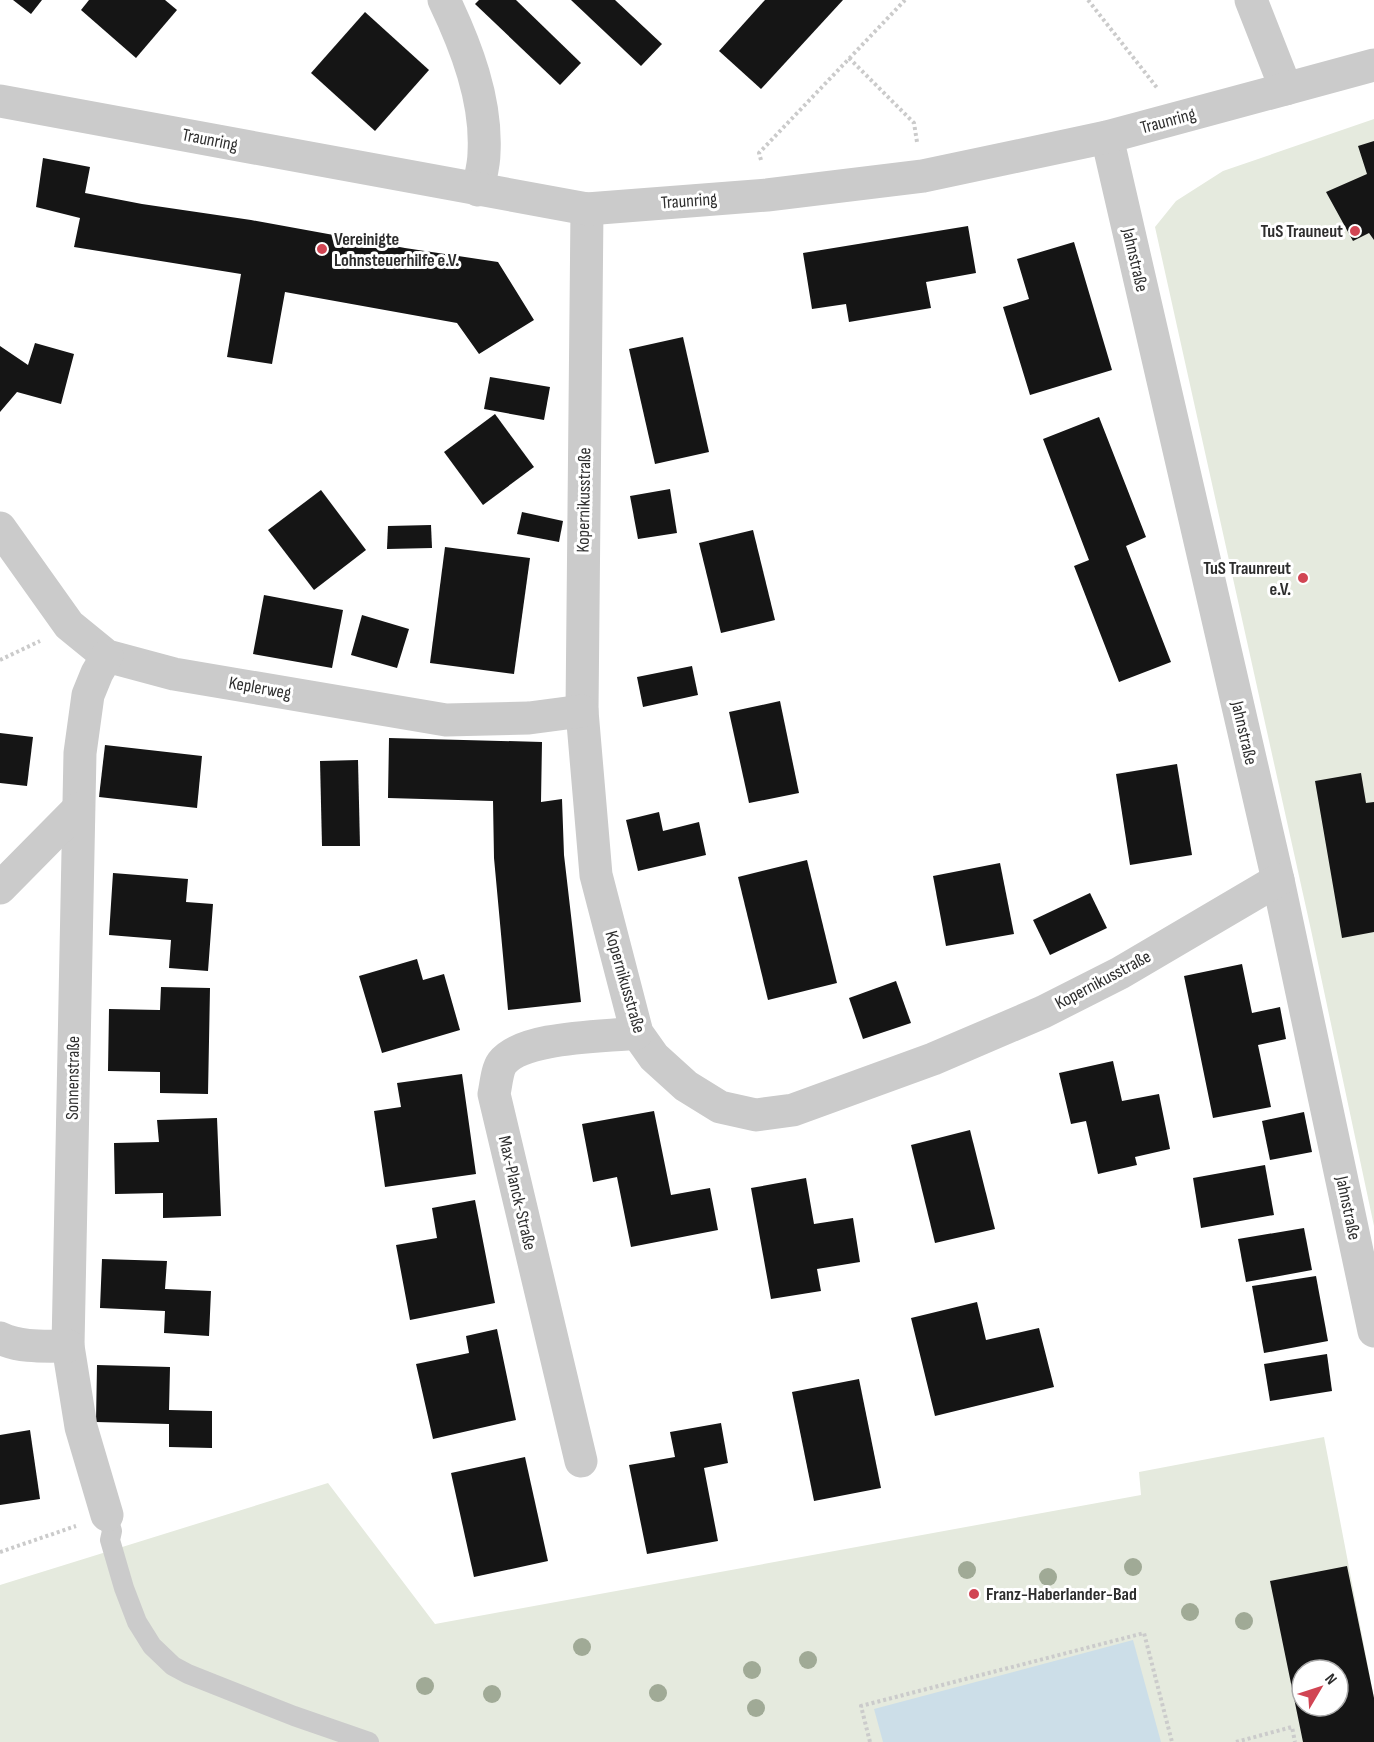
<svg xmlns="http://www.w3.org/2000/svg" width="1374" height="1742" font-family="'Sofia Sans Condensed',sans-serif">
  <rect width="100%" height="100%" fill="#fff"/>
  <!-- green -->
  <g fill="#e5eade" fill-rule="evenodd">
    <path d="M1374,119V1226L1311,930L1155,227L1176,201L1223,171Z"/>
    <path d="M1324,1437L1374,1698V1742H0V1585L328,1483L435,1624L1141,1495L1139,1472ZM1302,1670H1338V1706H1302Z"/>
  </g>
  <!-- water -->
  <path fill="#ccdee8" d="M1133,1640L1161,1742H883L874,1709Z"/>
  <!-- building -->
  <g fill="#151515" fill-rule="evenodd">
    <path d="M13,0H42L31,14Z"/>
    <path d="M89,0H165L177,10L136,58L81,10Z"/>
    <path d="M479,0H516L581,63L560,85L475,4Z"/>
    <path d="M571,0H615L662,44L641,66Z"/>
    <path d="M765,0H843L761,89L719,51Z"/>
    <path d="M365,12L429,70L375,131L311,73Z"/>
    <path d="M1374,141V240L1369,233L1353,241L1326,192L1367,174L1358,146Z"/>
    <path d="M43,158L90,167L85,193L142,204L251,220L405,248L498,262L534,320L479,354L457,323L285,292L272,364L227,357L241,274L74,247L80,218L36,207Z"/>
    <path d="M968,226L976,273L926,282L931,308L849,322L846,304L812,309L803,253Z"/>
    <path d="M1074,242L1112,370L1030,395L1003,307L1029,299L1017,259Z"/>
    <path d="M683,337L709,452L655,464L629,349Z"/>
    <path d="M35,343L74,354L61,404L17,392L0,412V346L28,365Z"/>
    <path d="M490,377L550,387L544,420L484,409Z"/>
    <path d="M495,414L534,467L483,505L444,452Z"/>
    <path d="M1099,417L1146,537L1126,546L1171,662L1119,682L1074,566L1089,560L1043,439Z"/>
    <path d="M670,489L677,533L638,539L630,496Z"/>
    <path d="M321,490L366,550L314,590L268,530Z"/>
    <path d="M522,512L563,521L559,542L517,534Z"/>
    <path d="M431,525L432,548L387,549L388,526Z"/>
    <path d="M753,530L775,620L721,633L699,543Z"/>
    <path d="M445,547L530,558L514,674L430,663Z"/>
    <path d="M264,595L343,610L332,668L253,654Z"/>
    <path d="M362,615L409,629L397,668L351,655Z"/>
    <path d="M692,666L698,695L643,707L637,677Z"/>
    <path d="M780,701L799,793L749,803L729,712Z"/>
    <path d="M0,733L33,737L27,786L0,783Z"/>
    <path d="M389,738L542,742L541,802L562,799L564,855L581,1002L508,1010L494,858L493,801L388,798Z"/>
    <path d="M105,745L202,756L197,808L99,797Z"/>
    <path d="M358,760L360,846H322L320,761Z"/>
    <path d="M1177,764L1192,855L1130,865L1116,774Z"/>
    <path d="M1361,773L1366,803L1374,802V932L1342,938L1315,781Z"/>
    <path d="M659,812L663,831L699,822L706,855L638,871L626,820Z"/>
    <path d="M807,860L837,983L768,1000L738,877Z"/>
    <path d="M1000,863L1014,934L946,946L933,876Z"/>
    <path d="M113,873L188,879L186,902L213,904L208,971L169,968L171,940L109,935Z"/>
    <path d="M1090,893L1107,928L1050,955L1033,920Z"/>
    <path d="M417,959L423,980L444,974L460,1030L382,1053L359,976Z"/>
    <path d="M1242,964L1252,1013L1280,1007L1286,1039L1258,1045L1271,1107L1213,1118L1184,976Z"/>
    <path d="M896,981L911,1023L863,1039L849,998Z"/>
    <path d="M161,987L210,988L208,1094L160,1093V1072L108,1071L109,1009L160,1010Z"/>
    <path d="M1113,1061L1122,1101L1159,1094L1170,1149L1135,1157L1137,1165L1098,1174L1086,1121L1071,1124L1059,1073Z"/>
    <path d="M462,1074L476,1174L385,1187L374,1111L401,1107L397,1083Z"/>
    <path d="M654,1111L671,1195L710,1188L718,1230L631,1247L617,1177L593,1182L582,1124Z"/>
    <path d="M1304,1112L1312,1152L1270,1160L1262,1121Z"/>
    <path d="M217,1118L221,1216L163,1218V1193L115,1194L114,1143L159,1142L157,1120Z"/>
    <path d="M970,1130L995,1229L935,1243L911,1145Z"/>
    <path d="M1265,1165L1274,1215L1201,1228L1193,1178Z"/>
    <path d="M806,1178L814,1224L853,1218L860,1262L817,1269L821,1291L771,1299L751,1188Z"/>
    <path d="M475,1200L495,1303L410,1320L396,1245L437,1238L432,1208Z"/>
    <path d="M1304,1228L1312,1270L1246,1282L1238,1239Z"/>
    <path d="M102,1259L167,1261L165,1289L211,1291L209,1336L164,1333L165,1311L100,1308Z"/>
    <path d="M1316,1276L1328,1341L1264,1353L1252,1286Z"/>
    <path d="M977,1302L986,1340L1039,1328L1054,1387L935,1416L911,1318Z"/>
    <path d="M497,1329L516,1420L433,1439L416,1364L469,1353L466,1336Z"/>
    <path d="M1327,1354L1332,1391L1270,1401L1264,1364Z"/>
    <path d="M97,1365L170,1367L169,1410L212,1411V1448L169,1447V1424L96,1422Z"/>
    <path d="M859,1379L881,1488L814,1501L792,1392Z"/>
    <path d="M721,1423L728,1463L704,1468L718,1541L647,1554L629,1465L675,1457L670,1432Z"/>
    <path d="M30,1430L40,1499L0,1505V1435Z"/>
    <path d="M525,1457L548,1561L474,1577L451,1473Z"/>
    <path d="M1347,1566L1374,1698V1742H1303L1270,1581ZM1302,1670H1338V1706H1302Z"/>
  </g>
  <g fill="none" stroke-linecap="round" stroke-linejoin="round">
    <!-- path -->
    <g stroke="#cbcbcb" stroke-width="4" stroke-dasharray="3 3" stroke-linecap="butt">
      <path d="M1088,0L1158,89"/>
      <path d="M849,58L914,123L917,142"/>
      <path d="M761,160L759,153L905,0"/>
      <path d="M0,660L40,641"/>
      <path d="M0,1552L76,1526"/>
      <path d="M870,1742L861,1706L1144,1633L1172,1742"/>
      <path d="M1236,1742L1292,1727L1295,1742"/>
    </g>
    <!-- service -->
    <path stroke="#cbcbcb" stroke-width="20" d="M107,1515L112,1531L110,1540L124,1588L137,1622L152,1646L173,1666L188,1674L294,1716L369,1742"/>
    <!-- minor -->
    <g stroke="#cbcbcb" stroke-width="33">
      <path d="M444,0C466,46 487,100 484,153C484,165 480,178 478,190"/>
      <path d="M1251,0L1286,89"/>
      <path d="M1107,137L1278,880L1374,1331"/>
      <path d="M587,209L582,711L596,875L637,1033L654,1057L686,1086L720,1107L756,1115L793,1110L933,1059L1043,1012L1120,973L1278,880"/>
      <path d="M0,528L69,625L107,656L174,674L446,720L529,718L582,711"/>
      <path d="M107,656L97,673L88,695L80,753L68,1346L81,1427L107,1515"/>
      <path d="M0,888L78,809"/>
      <path d="M0,1338C20,1348 46,1346 68,1346"/>
      <path d="M581,1461L494,1094C496,1085 497,1070 502,1063C522,1036 604,1037 637,1033"/>
    </g>
    <!-- tertiary -->
    <path stroke="#cbcbcb" stroke-width="33" d="M0,101L587,209L767,195L923,176L1107,137L1374,65"/>
  </g>
  <!-- trees -->
  <g fill="#a0aa96">
    <circle cx="1133" cy="1567" r="9"/>
    <circle cx="967" cy="1570" r="9"/>
    <circle cx="1048" cy="1577" r="9"/>
    <circle cx="1190" cy="1612" r="9"/>
    <circle cx="1244" cy="1621" r="9"/>
    <circle cx="582" cy="1647" r="9"/>
    <circle cx="808" cy="1660" r="9"/>
    <circle cx="752" cy="1670" r="9"/>
    <circle cx="425" cy="1686" r="9"/>
    <circle cx="658" cy="1693" r="9"/>
    <circle cx="492" cy="1694" r="9"/>
    <circle cx="756" cy="1708" r="9"/>
  </g>
  <!-- markers -->
  <g fill="#d14553" stroke="#fff" stroke-width="2">
    <circle cx="1355" cy="231" r="6"/>
    <circle cx="322" cy="249" r="6"/>
    <circle cx="1303" cy="578" r="6"/>
    <circle cx="974" cy="1594" r="6"/>
  </g>
  <g text-anchor="middle" dominant-baseline="central" stroke-width="6" stroke-linejoin="round" paint-order="stroke">
    <!-- street labels -->
    <g font-size="18" fill="#2e2e2e" stroke="#fff">
      <text transform="translate(1168 121) rotate(-15)">Traunring</text>
      <text transform="translate(210 140) rotate(11)">Traunring</text>
      <text transform="translate(689 201) rotate(-4)">Traunring</text>
      <text transform="translate(1135 260) rotate(77)">Jahnstraße</text>
      <text transform="translate(584 500) rotate(-89)">Kopernikusstraße</text>
      <text transform="translate(260 688) rotate(10)">Keplerweg</text>
      <text transform="translate(1244 733) rotate(77)">Jahnstraße</text>
      <text transform="translate(1103 980) rotate(-28)">Kopernikusstraße</text>
      <text transform="translate(625 982) rotate(74)">Kopernikusstraße</text>
      <text transform="translate(73 1078) rotate(-89)">Sonnenstraße</text>
      <text transform="translate(517 1193) rotate(77)">Max-Planck-Straße</text>
      <text transform="translate(1348 1208) rotate(78)">Jahnstraße</text>
    </g>
    <!-- poi labels -->
    <g font-size="18" font-weight="bold" fill="#2e2e2e" stroke="#fff" text-anchor="end">
      <text x="1343" y="231">TuS Trauneut</text>
      <text x="334" y="239" text-anchor="start">Vereinigte<tspan x="334" dy="21">Lohnsteuerhilfe e.V.</tspan></text>
      <text x="1291" y="568">TuS Traunreut<tspan x="1291" dy="21">e.V.</tspan></text>
      <text x="986" y="1594" text-anchor="start">Franz-Haberlander-Bad</text>
    </g>
  </g>
  <!-- north arrow -->
  <g transform="translate(1320 1688) rotate(51)"><circle r="28" fill="#ffffff" stroke="#ababab" stroke-width="1.5"/>
  <path d="M0-4.5L10 22L0 15L-10 22Z" fill="#d14553"/>
  <text y="-9" font-size="16" font-weight="bold" text-anchor="middle" fill="#2e2e2e">N</text>
  </g>
</svg>
